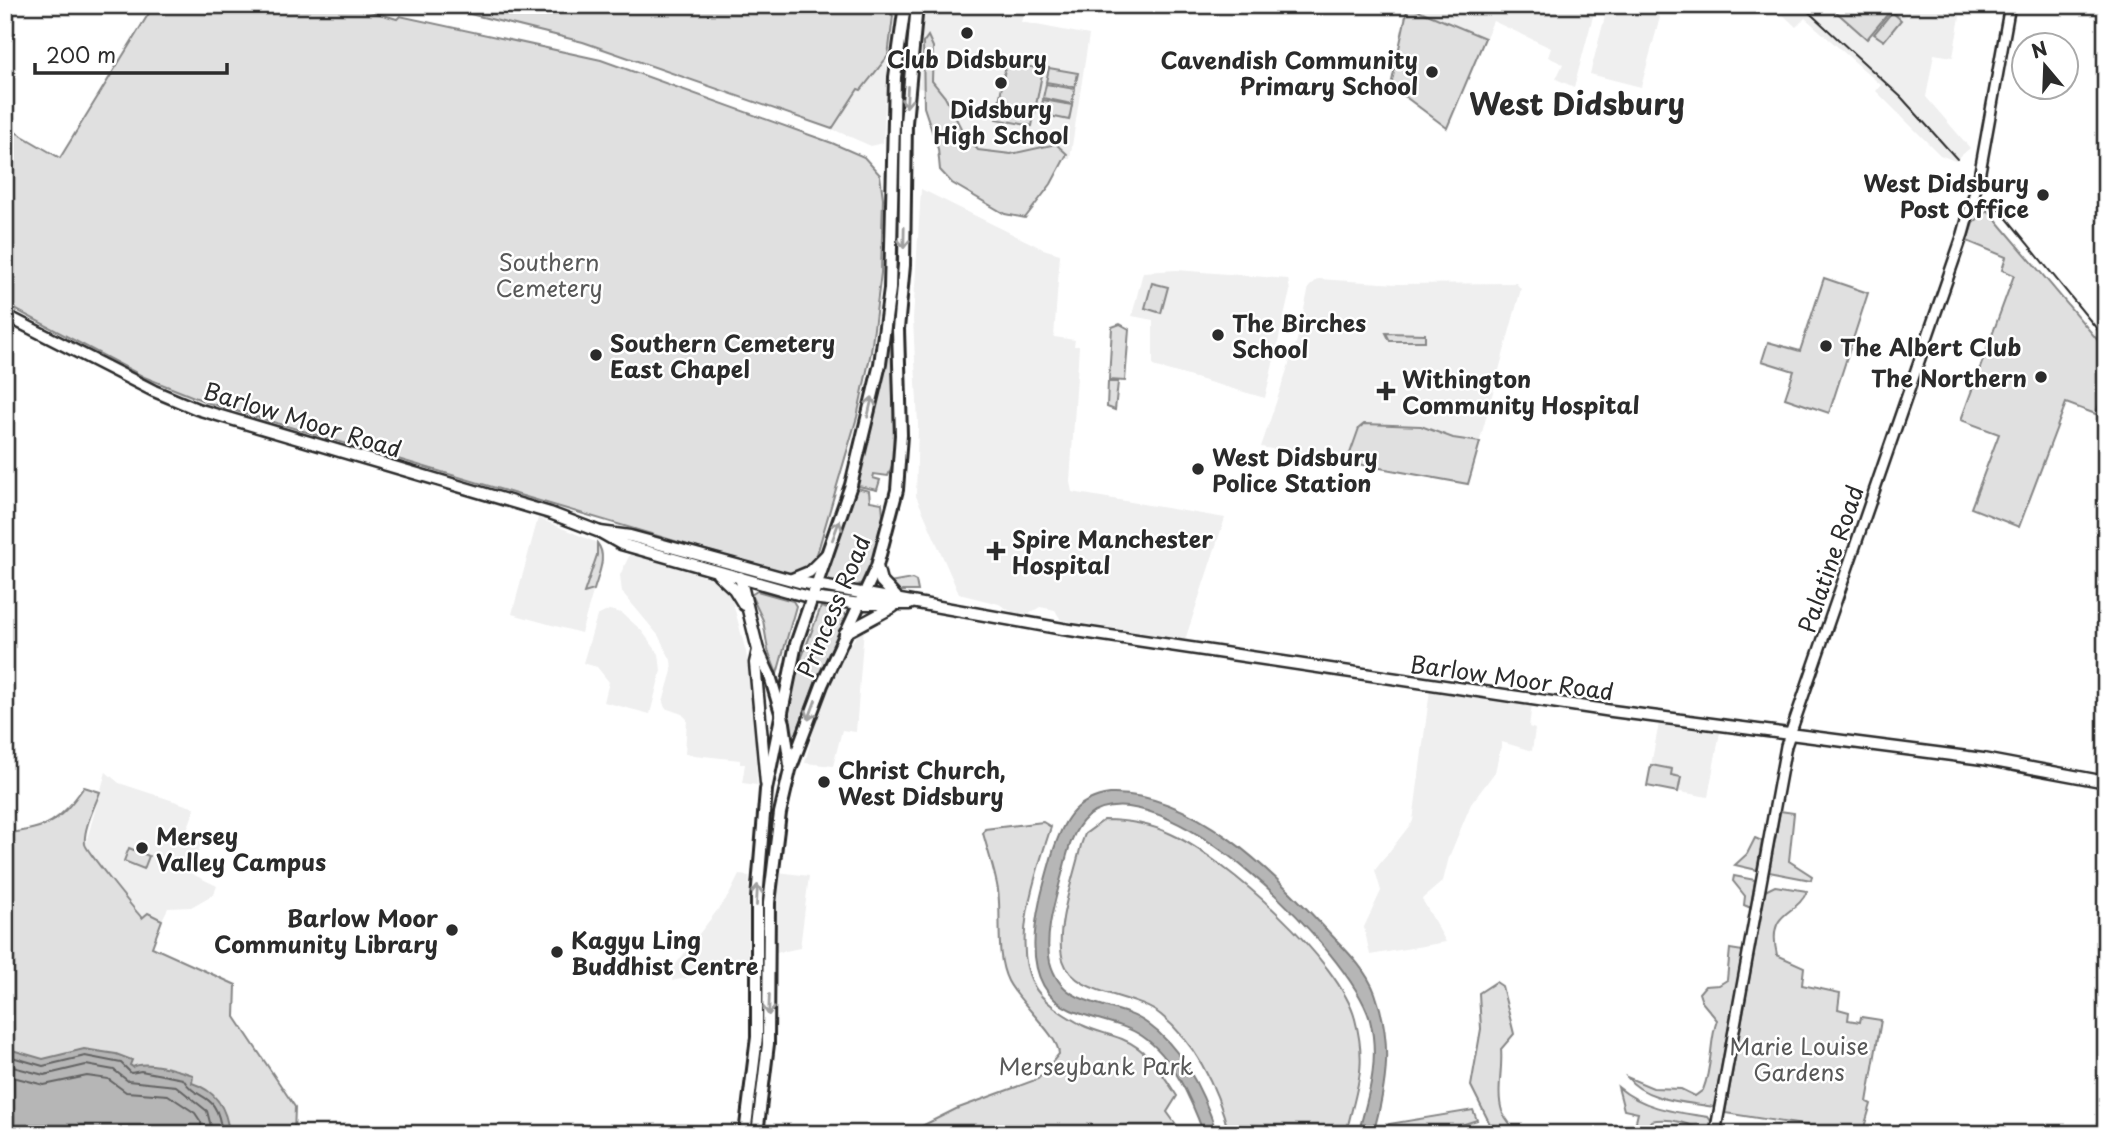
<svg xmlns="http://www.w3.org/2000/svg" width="2111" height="1139" font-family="'Playpen Sans',sans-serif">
  <rect width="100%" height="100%" fill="#fff"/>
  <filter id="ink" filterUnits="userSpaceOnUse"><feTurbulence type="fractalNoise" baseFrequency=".0143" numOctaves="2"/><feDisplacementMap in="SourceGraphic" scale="14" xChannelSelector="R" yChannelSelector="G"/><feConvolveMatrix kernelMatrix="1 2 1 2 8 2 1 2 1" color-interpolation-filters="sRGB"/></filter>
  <g filter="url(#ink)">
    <!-- built -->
    <g fill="#efefef">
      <path d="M925,5H1026L1021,22L1089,35L1070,159L1012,157L978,152L970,146L936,92L919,88Z"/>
      <path d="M1408,5H1596L1574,87L1556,79L1563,64L1548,57L1551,48L1493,21L1447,128L1391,86Z"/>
      <path d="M1608,5H1641L1660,17L1641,87L1590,74Z"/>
      <path d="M1773,5H1829L1833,8L1835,5H1883L1908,17L1911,5H1962L1953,57L1934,54L1926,97L1970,148L1955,161L1940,155L1876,91L1881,85L1805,18L1796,27Z"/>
      <path d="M888,56L883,143L871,146L832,129L858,89L861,90Z"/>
      <path d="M921,189L1043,249L1060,254L1054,337L1075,340L1074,346H1079L1070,482L1072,492L1225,518L1186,637L1181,639L1061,620L1055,610L1040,607L1028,614L1012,612L999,604L959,594L916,496L918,424L913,319Z"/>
      <path d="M1177,270L1288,279L1290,291L1265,398L1153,366V320L1132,316L1143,272Z"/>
      <path d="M1318,279L1397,284L1516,283L1521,289L1468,484L1261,447L1297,340L1309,287Z"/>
      <path d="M538,518L595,542L602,550L603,558L581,633L512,614Z"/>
      <path d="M630,554L644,555L708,576L720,584L732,599L746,652L753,695L757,785L742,783L745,764H740V760L685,754L687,719L682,714L665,708L663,702L672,671L671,660L658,635L622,592L620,575Z"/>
      <path d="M609,610L622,613L641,630L659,654L661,671L650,714L604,702L609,682L597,667L583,663L597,616Z"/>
      <path d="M864,627L856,732L842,730L833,766L805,763L816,720L844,652Z"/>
      <path d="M1430,690L1532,704L1529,727L1535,729L1532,751L1502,742L1495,772L1471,804L1449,857L1443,881L1422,899L1446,942L1370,955L1364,927L1381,891L1375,870L1413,821Z"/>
      <path d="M1659,723L1720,732L1708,797L1647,786Z"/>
      <path d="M106,772L119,783L195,808L185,836L202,842L190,873L217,886L214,894L191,907L168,908L162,920L148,913L142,918L85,846Z"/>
      <path d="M778,872L809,876L800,948L776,953Z"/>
      <path d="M739,875L749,876L748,965L672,981L673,968L729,895Z"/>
    </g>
    <!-- green -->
    <g fill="#e0e0e0" stroke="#868686" stroke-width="2">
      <path d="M154,5H350L397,19L400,16L601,60L832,143L864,157L880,175L883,198L881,273L871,352L857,417L817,554L807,567L794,573H783L209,403L144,377L5,304V126L60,158Z"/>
      <path d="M434,5H885L893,16L888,56L861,90L858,89L832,129L583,42Z"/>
      <path d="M1835,5H1883L1892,9L1867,39L1833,9Z"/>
      <path d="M1408,6L1485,38L1447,128L1391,86Z"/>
      <path d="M1892,12L1901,20L1884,41L1874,34Z"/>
      <path d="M928,36L933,47L932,81L945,97L964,134L978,150L1011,154L1056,144L1067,154L1051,184L1025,218L1005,214L952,183L940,170L938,149L924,107L923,43Z"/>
      <path d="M1006,63L1043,69L1032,126L996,119Z"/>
      <path d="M1049,68L1078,73L1075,87L1046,82Z"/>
      <path d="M1046,84L1075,89L1072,104L1043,98Z"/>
      <path d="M1043,100L1072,105L1069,120L1040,114Z"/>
      <path d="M1988,210L2106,350V386L2097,410L2103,413L2101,416L2066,403L2019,527L1971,508L1999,434L1961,420L2014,275L2002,270L2006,257L1967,241L1973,223Z"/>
      <path d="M1824,278L1868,293L1829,413L1785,398L1794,371L1762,361L1768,342L1800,351Z"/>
      <path d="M1152,283L1168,287L1161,313L1145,308Z"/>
      <path d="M1120,324L1129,329L1125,381L1109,380L1112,327Z"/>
      <path d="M888,326H893L894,460L888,476L874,474L873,478L880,480L877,490L854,485Z"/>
      <path d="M1386,333L1425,334V341H1390Z"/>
      <path d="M1108,382H1118L1115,410L1107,407Z"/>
      <path d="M1364,424L1421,426L1453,438L1480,442L1468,484L1347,462L1359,428Z"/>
      <path d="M853,487L869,491L870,501L882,503L884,526L865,581L856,586L828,582L824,577Z"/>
      <path d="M597,543C608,556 598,575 594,590L584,593L597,555Z"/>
      <path d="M912,579L916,581L918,591H899L889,583Z"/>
      <path d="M757,591L793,601L796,606L777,674L768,650L763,620L751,595Z"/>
      <path d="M821,607L849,615L817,678L792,745L785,716L800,662Z"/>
      <path d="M1651,765L1672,769L1671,775L1681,777L1678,792L1647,786Z"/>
      <path d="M84,787L100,792C95,806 83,829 85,844C85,849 134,909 142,918L148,913L162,920L152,947L236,985L235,1017L295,1107L294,1134H5V834C50,827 58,823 84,787Z"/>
      <path d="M1780,811L1794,813L1789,861L1812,876L1811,880L1769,872Z"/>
      <path d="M1104,820C1127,820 1150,824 1171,834C1226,859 1340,961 1355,1019C1368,1068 1356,1089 1346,1134H1229C1218,1090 1197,1045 1161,1015C1134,993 1074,996 1063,960C1054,930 1074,876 1081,845L1085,834Z"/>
      <path d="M1043,822L1051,827C1037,870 1011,941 1033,984C1042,1002 1064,1015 1082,1025C1094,1031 1109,1034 1122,1039C1149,1050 1162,1073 1177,1096L1167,1112L1183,1134H906L956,1109L1038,1079L1059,1054C1059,1036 1019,1003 1008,981C995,954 1002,920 998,890C995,871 988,852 983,833L985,829Z"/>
      <path d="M1755,838L1762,841L1757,870L1735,865L1747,854Z"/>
      <path d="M129,848L149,856L144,869L124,861Z"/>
      <path d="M1734,876L1755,880L1751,908L1744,905L1745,896L1733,881Z"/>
      <path d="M1775,886L1807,891C1797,917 1766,908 1777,955L1804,967L1802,985L1840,993L1838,1009L1849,1012L1848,1020L1860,1022L1861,1017L1881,1020L1867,1102L1871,1104L1862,1134L1725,1113L1765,891Z"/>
      <path d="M1730,949L1743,951L1714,1107C1686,1102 1645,1101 1627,1077L1653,1088L1681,1089L1695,1096L1703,1090C1713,1065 1709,1043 1717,1020L1702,1002L1699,993L1705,986L1719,985L1727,980Z"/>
      <path d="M1496,982L1502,986L1514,1034L1501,1049C1503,1069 1496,1092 1502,1111C1505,1119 1513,1127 1518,1134H1495L1471,1086L1481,1029L1479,993Z"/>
      <path d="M1618,1087C1644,1109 1675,1112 1708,1117L1711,1121L1708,1133C1690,1124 1671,1117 1651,1121L1643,1134H1633L1638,1113L1624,1110Z"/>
      <path d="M1473,1110L1477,1120L1433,1134H1387L1389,1124Z"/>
    </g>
    <!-- water -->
    <g fill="#b6b6b6" stroke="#7e7e7e" stroke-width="2">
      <path d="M1110,794C1192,791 1271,870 1323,926C1341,946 1365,966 1375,993C1393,1042 1387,1084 1373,1134H1358C1369,1095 1380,1060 1370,1020C1351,952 1160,760 1087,817C1071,831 1067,855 1062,874C1055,901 1044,935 1050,962C1063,1012 1115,999 1148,1024C1183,1049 1204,1093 1217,1134H1204C1191,1099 1173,1057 1142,1036C1121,1022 1094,1020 1071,1010C1012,984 1039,901 1052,855C1062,823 1073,799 1110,794Z"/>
      <path d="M5,1048L43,1059L84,1049L116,1054L132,1060L130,1065L133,1067C146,1060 177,1070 193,1075L192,1083C217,1091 227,1109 229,1134H5Z"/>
    </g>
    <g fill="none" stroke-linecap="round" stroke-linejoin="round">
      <!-- shore -->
      <g stroke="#636363" stroke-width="2">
        <path d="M5,1055L43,1066L85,1056L121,1063L131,1073L141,1071L183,1079C198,1104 217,1088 222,1134"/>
        <path d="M5,1065L44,1075L86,1065L114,1070L128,1081L176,1086L207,1111L213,1134"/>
        <path d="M5,1075L44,1085L87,1076L108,1079L126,1092L168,1095L195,1113L201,1122L202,1134"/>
      </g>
      <defs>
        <path id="secondary" d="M1715,1134L1786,746L1963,234L1979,177L2010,5"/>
        <g id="primary">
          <path d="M5,315L154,391L197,409L550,513L600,532L621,544L812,598L861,604H910"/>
          <path d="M600,532L630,536L799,582L1063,629L1612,711L1983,759L2106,782"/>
          <path d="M877,566L881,581L896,597"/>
          <path d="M718,574L734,589L744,605"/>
          <path d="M740,577L758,650L770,676"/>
          <path d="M792,579L809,572L827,554"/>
          <path d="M845,633L893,607"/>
          <path d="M758,650L755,663L766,783"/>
        </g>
        <g id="trunk">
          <path d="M770,676L784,723L790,765"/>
          <path d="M745,1134L757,1037V899L766,790L796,644L851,485L880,364L890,289L895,77L905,5"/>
          <path d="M757,1134L768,1044L769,903L780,813L790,770L822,685L877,566L897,490L901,435L898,329L904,265L906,123L917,5"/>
        </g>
      </defs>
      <!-- secondary casing -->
      <use href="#secondary" stroke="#2b2b2b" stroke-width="14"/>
      <!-- primary casing -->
      <use href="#primary" stroke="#2b2b2b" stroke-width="15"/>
      <!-- trunk casing -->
      <use href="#trunk" stroke="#2b2b2b" stroke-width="16"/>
      <!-- secondary -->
      <use href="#secondary" stroke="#fff" stroke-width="9"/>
      <!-- primary -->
      <use href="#primary" stroke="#fff" stroke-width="10"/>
      <!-- trunk -->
      <use href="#trunk" stroke="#fff" stroke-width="10"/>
      <!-- tram -->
      <g stroke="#2b2b2b" stroke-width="2">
        <path d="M1801,5L1901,97L1957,159"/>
        <path d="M1996,205L2106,340"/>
      </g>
    </g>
    <!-- one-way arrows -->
    <defs><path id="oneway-shaft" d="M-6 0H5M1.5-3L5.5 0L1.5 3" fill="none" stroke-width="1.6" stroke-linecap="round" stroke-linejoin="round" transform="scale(1.75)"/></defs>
    <g stroke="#a0a0a0">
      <use href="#oneway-shaft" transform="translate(907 97) rotate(93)"/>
      <use href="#oneway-shaft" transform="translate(904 238) rotate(91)"/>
      <use href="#oneway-shaft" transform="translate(870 407) rotate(-77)"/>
      <use href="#oneway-shaft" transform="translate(836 530) rotate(-70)"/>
      <use href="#oneway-shaft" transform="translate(812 710) rotate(110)"/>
      <use href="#oneway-shaft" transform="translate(757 895) rotate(-87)"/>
      <use href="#oneway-shaft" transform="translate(769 1005) rotate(92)"/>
    </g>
  </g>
  <!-- markers -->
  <g fill="#2b2b2b" stroke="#fff" stroke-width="2.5">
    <circle cx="967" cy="33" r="7"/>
    <circle cx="1432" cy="72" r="7"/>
    <circle cx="1001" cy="83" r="7"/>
    <circle cx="2043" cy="195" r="7"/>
    <circle cx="1218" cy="335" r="7"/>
    <circle cx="1826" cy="346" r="7"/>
    <circle cx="596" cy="355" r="7"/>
    <circle cx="2041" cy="377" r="7"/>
    <path d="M1382.5 380.5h7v7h7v7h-7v7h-7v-7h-7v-7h7z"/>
    <circle cx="1198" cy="469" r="7"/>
    <path d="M992.5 540.5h7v7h7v7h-7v7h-7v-7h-7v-7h7z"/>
    <circle cx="824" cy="782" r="7"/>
    <circle cx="142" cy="848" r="7"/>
    <circle cx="452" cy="930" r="7"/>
    <circle cx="557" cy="952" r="7"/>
  </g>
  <g text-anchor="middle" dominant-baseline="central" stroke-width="5" stroke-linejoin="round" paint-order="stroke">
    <!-- poi labels -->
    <g font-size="23" font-weight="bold" fill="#2b2b2b" stroke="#fff" text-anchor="start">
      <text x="967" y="58" text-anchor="middle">Club Didsbury</text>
      <text x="1418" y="59" text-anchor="end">Cavendish Community<tspan x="1418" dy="26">Primary School</tspan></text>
      <text x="1001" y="108" text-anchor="middle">Didsbury<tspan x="1001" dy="26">High School</tspan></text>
      <text x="2029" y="182" text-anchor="end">West Didsbury<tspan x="2029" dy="26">Post Office</tspan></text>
      <text x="1232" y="322">The Birches<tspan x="1232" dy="26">School</tspan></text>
      <text x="610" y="342">Southern Cemetery<tspan x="610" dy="26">East Chapel</tspan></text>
      <text x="1840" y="346">The Albert Club</text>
      <text x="2027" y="377" text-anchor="end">The Northern</text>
      <text x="1402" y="378">Withington<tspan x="1402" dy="26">Community Hospital</tspan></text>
      <text x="1212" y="456">West Didsbury<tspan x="1212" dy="26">Police Station</tspan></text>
      <text x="1012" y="538">Spire Manchester<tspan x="1012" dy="26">Hospital</tspan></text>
      <text x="838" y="769">Christ Church,<tspan x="838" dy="26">West Didsbury</tspan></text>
      <text x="156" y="835">Mersey<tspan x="156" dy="26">Valley Campus</tspan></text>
      <text x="438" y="917" text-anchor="end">Barlow Moor<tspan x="438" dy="26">Community Library</tspan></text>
      <text x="571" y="939">Kagyu Ling<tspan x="571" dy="26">Buddhist Centre</tspan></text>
    </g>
    <!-- park labels -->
    <g font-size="23" fill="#585858" stroke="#fff">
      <text x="549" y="261">Southern<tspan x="549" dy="26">Cemetery</tspan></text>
      <text x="1799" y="1045">Marie Louise<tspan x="1799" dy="26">Gardens</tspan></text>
      <text x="1096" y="1065">Merseybank Park</text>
    </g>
    <!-- street labels -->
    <g font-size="23" fill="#2b2b2b" stroke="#fff">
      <text transform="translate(303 419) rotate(17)">Barlow Moor Road</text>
      <text transform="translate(1830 559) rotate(-71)">Palatine Road</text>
      <text transform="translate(833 606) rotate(-67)">Princess Road</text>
      <text transform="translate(1512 677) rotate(8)">Barlow Moor Road</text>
    </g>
    <!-- district labels -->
    <g font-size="30" font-weight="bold" fill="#2b2b2b" stroke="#fff">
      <text x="1577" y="102">West Didsbury</text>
    </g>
  </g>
  <!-- margin -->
  <rect width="2111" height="1139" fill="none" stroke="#fff" stroke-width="28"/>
  <rect x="14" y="14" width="2083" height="1111" fill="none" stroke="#2b2b2b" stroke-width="2.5" filter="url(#ink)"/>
  <!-- north arrow -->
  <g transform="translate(2045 66) rotate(341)"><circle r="33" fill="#ffffff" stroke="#aaaaaa" stroke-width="2"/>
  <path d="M0-5L12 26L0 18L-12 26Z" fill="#2b2b2b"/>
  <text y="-10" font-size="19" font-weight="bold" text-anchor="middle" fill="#2b2b2b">N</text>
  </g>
  <!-- scale -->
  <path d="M35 63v10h192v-10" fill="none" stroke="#2b2b2b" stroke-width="3.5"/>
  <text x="46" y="63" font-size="21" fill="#2b2b2b" stroke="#ffffff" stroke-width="5" paint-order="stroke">200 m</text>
</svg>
